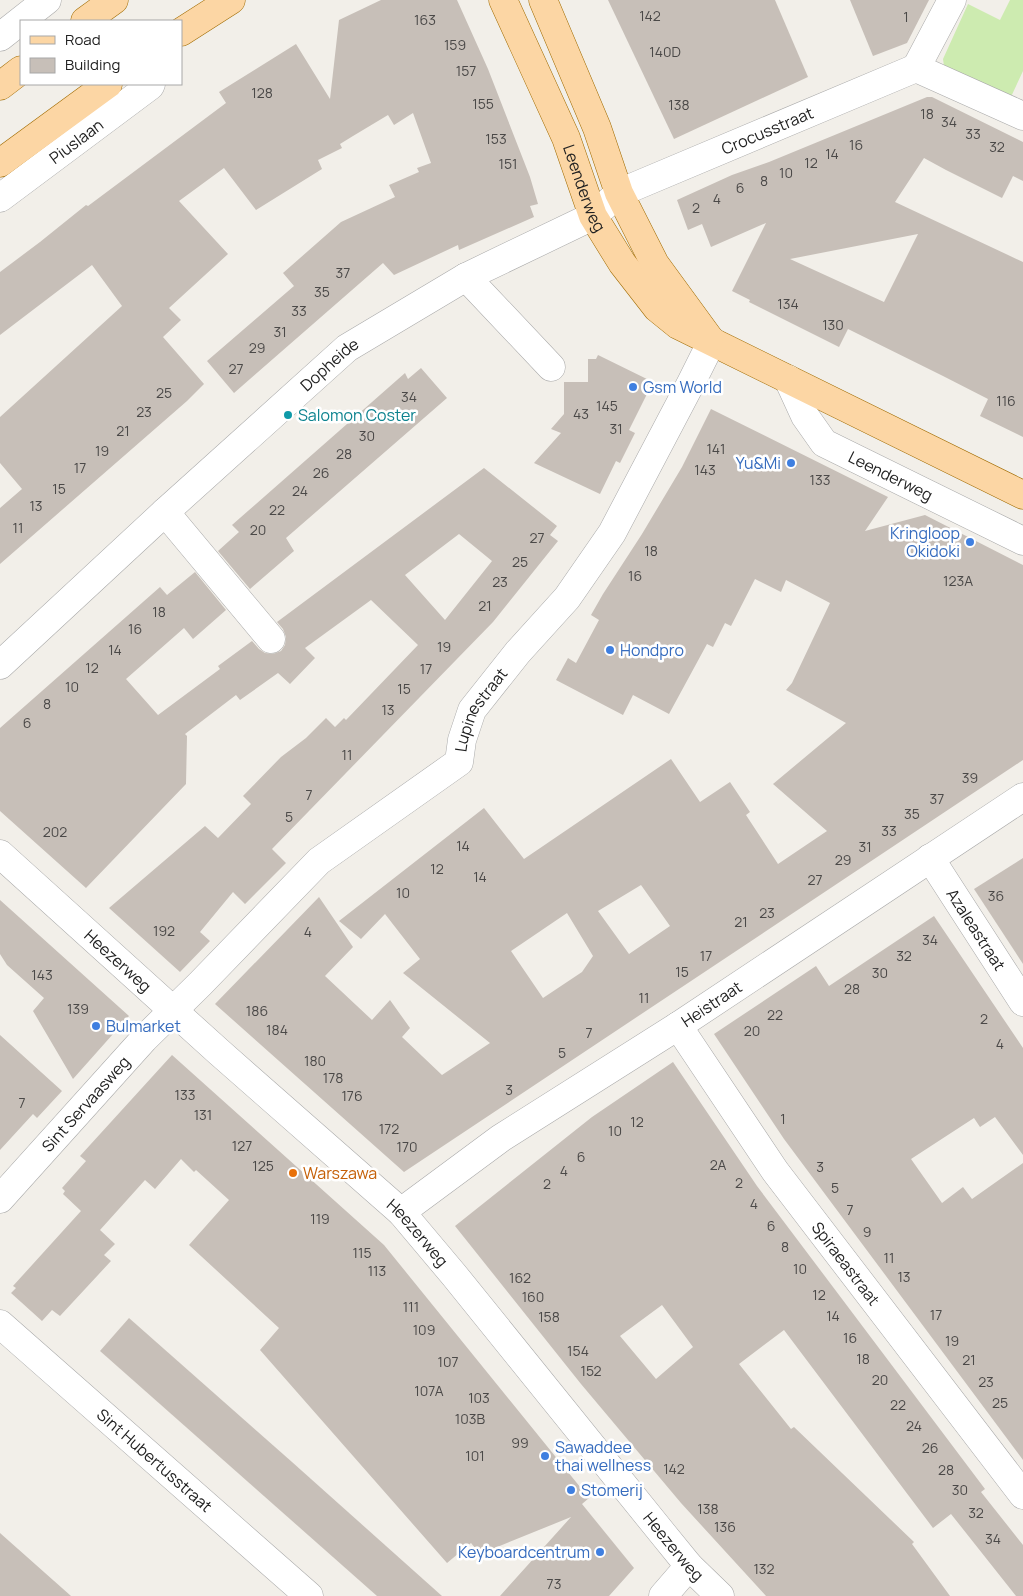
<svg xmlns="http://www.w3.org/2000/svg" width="1023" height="1596" font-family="Manrope,sans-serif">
  <rect width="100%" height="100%" fill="#f2efe9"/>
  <!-- grass -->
  <path fill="#cdebb0" d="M1010,0H1023V71L1010,99L944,66L943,59L968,4L1000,20Z"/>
  <!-- building -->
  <g fill="#c7bfb8" fill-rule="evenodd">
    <path d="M381,0H457L488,69L530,177L538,204L530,206L534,217L459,250L458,245L394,275L383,263L234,393L207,361L294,286L283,273L341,222L395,197L389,185L419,172L417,168L431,163L413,113L394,125L388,115L353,136L340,144L342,148L318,160L322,169L256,210L224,168L179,201L228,254L169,308L181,320L163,337L204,384L187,401L0,564V508L22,489L0,463V417L122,306L92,265L0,335V272L40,242L86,205L88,206L226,103L219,92L296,44L330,99L339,20Z"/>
    <path d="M608,0H775L808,77L674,139Z"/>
    <path d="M850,0H929L907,43L873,56Z"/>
    <path d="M927,97H932L1023,142V181L1013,176L1002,198L946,170L924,158L895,202L1023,262V437L980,416L988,399L943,376L848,329L839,347L749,302L750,300L732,291L766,223L711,247L702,224L688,230L677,200L732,175L769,162ZM918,234L884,302L790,259Z"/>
    <path d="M598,355L653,382L629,430L635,433L620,463L616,461L600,494L534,463L561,433L551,429L564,414V382H588V359H596Z"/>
    <path d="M421,368L447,398L286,538L294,551L250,589L218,551L239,532L232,525L405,373L408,379Z"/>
    <path d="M711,409L888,497L865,531L925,515L1023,565V760L404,1172L215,1004L319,897L353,947L325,976L372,1020L390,1000L410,1028L402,1037L442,1075L490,1043L403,973L420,959L385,914L361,939L339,921L484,808L524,859L671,759L700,802L730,782L750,812L746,815L778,864L827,831L773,784L846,723L786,690L792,683L830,603L786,580L781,592L755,579L731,626L725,623L713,647L707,644L669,714L633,695L623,715L556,680L568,658L576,663L599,620L591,615L603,594L642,534L682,467ZM641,885L670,926L629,954L598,911ZM567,913L593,956L582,972L543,998L511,951Z"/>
    <path d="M484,468L557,526L550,535L558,541L493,622L272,849L286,863L245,904L233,892L200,932L210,941L180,972L109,908L205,826L218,838L251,804L243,796L281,757L306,738L326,718L335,727L344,718L346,720L418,645L371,600L305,648L315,658L290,684L278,673L240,700L236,695L185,734L187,736L186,784L86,888L0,811V728L160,587L167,595L195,572L226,610L193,639L184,628L126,679L158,715L220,669L218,666L252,641L259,649L265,653L273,654L281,651L285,645L286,637L283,629L277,622ZM459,534L492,561L445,620L405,575Z"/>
    <path d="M1023,858V964L974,889Z"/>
    <path d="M0,900L129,1016L73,1079L33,1011L44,998L7,965L0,954Z"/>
    <path d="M934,916L1023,1048V1155L995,1117L980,1127L974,1118L911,1159L942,1203L963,1187L972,1199L1023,1163V1460L784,1139L714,1034L816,966L829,986Z"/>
    <path d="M0,1035L62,1091L37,1118L33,1114L0,1150Z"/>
    <path d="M172,1055L384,1245L589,1498L582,1504L634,1568L609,1596H500L571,1517L480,1554L471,1543L447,1563L260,1350L279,1328L189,1245L229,1200L196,1170L194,1172L181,1159L155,1189L145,1180L100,1230L115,1244L104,1255L111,1261L60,1316L52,1310L42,1321L11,1293L16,1288L13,1286L81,1211L63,1194L65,1191L62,1188L86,1161L80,1156Z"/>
    <path d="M673,1062L757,1186L985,1489L981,1492L1023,1545V1596H1016L951,1514L933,1528L784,1330L739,1364L791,1429L794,1427L914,1542L912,1544L950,1596H766L681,1503L581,1384L455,1226L592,1117ZM662,1305L693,1347L656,1379L620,1336Z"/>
    <path d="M129,1318L292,1462L442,1596H377L100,1351Z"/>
    <path d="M0,1533L71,1596H0Z"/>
  </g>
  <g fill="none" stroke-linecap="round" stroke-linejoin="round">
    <defs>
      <g id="minor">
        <path d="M952,0L916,68L1023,116"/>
        <path d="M0,37L47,0"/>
        <path id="s1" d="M0,198L150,86L151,84"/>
        <path d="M466,277L551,367"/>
        <path id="s2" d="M788,379L805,416L824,443L1023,541"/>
        <path d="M165,512L271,639"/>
        <path id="s3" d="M0,665L165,512L347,348L466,277L593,216L619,193L916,68"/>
        <path id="s4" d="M0,854L219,1052L401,1212L454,1275L663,1534L689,1566L720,1596"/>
        <path id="s5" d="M930,858L1023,1002"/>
        <path id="s6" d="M678,1026L775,1171L1023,1495"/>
        <path id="s7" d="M0,1199L144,1039L200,984L319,861L459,762L462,740L472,710L518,652L567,598L612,533L691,383L712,341"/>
        <path id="s8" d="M401,1212L501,1138L678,1026L1023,797"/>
        <path id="s9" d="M0,1324L309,1596"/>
        <path d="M663,1596L689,1566"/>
      </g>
      <g id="major">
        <path id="s10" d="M503,0L566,138L593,216L622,263L657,308L678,325L1023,495"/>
        <path d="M543,0L597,128L619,193L655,264L709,338"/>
        <path d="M85,21L114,0"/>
        <path d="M181,32L231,0"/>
        <path d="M0,86L21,70"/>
        <path d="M0,163L108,84"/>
      </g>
    </defs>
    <!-- minor casing -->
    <use href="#minor" stroke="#a9a9a9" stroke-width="29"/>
    <!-- major casing -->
    <use href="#major" stroke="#a06b00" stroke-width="29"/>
    <!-- minor -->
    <use href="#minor" stroke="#fff" stroke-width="28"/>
    <!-- major -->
    <use href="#major" stroke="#fcd6a4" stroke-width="28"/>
  </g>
  <!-- markers -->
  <g fill="#3f7fe0" stroke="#fff" stroke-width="2">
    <circle cx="633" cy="387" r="5"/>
    <circle cx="791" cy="463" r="5"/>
    <circle cx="970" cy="542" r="5"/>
    <circle cx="610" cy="650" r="5"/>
    <circle cx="96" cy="1026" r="5"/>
    <circle cx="545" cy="1456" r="5"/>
    <circle cx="571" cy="1490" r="5"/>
    <circle cx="600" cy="1552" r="5"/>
  </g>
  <circle fill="#0f9aa8" stroke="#fff" stroke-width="2" cx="288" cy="415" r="5"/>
  <circle fill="#e8710a" stroke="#fff" stroke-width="2" cx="293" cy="1173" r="5"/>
  <g text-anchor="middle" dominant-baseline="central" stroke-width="5" stroke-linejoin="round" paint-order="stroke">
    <!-- number labels -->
    <g font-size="14" fill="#4b4948">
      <text x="650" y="15">142</text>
      <text x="906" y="16">1</text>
      <text x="425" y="19">163</text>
      <text x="455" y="44">159</text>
      <text x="665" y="51">140D</text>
      <text x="466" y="70">157</text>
      <text x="262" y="92">128</text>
      <text x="483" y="103">155</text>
      <text x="679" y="104">138</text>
      <text x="927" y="113">18</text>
      <text x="949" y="121">34</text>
      <text x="973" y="133">33</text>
      <text x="496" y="138">153</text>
      <text x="856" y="144">16</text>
      <text x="997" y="146">32</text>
      <text x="832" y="153">14</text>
      <text x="811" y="162">12</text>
      <text x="508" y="163">151</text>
      <text x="786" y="172">10</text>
      <text x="764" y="180">8</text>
      <text x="740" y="187">6</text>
      <text x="717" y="198">4</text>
      <text x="696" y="207">2</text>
      <text x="343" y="272">37</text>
      <text x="322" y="291">35</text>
      <text x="788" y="303">134</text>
      <text x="299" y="310">33</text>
      <text x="833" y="324">130</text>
      <text x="280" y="331">31</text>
      <text x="257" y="347">29</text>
      <text x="236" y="368">27</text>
      <text x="164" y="392">25</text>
      <text x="409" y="396">34</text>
      <text x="1006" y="400">116</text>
      <text x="607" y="405">145</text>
      <text x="144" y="411">23</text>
      <text x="581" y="413">43</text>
      <text x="616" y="428">31</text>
      <text x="123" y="430">21</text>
      <text x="367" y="435">30</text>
      <text x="716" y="448">141</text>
      <text x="102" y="450">19</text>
      <text x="344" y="453">28</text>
      <text x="80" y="467">17</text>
      <text x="705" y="469">143</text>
      <text x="321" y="472">26</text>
      <text x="820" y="479">133</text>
      <text x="59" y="488">15</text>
      <text x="300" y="490">24</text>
      <text x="36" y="505">13</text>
      <text x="277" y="509">22</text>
      <text x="18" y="527">11</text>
      <text x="258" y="529">20</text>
      <text x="537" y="537">27</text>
      <text x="651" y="550">18</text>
      <text x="520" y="561">25</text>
      <text x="635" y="575">16</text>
      <text x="958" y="580">123A</text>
      <text x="500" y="581">23</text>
      <text x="485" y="605">21</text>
      <text x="159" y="611">18</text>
      <text x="135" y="628">16</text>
      <text x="444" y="646">19</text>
      <text x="115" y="649">14</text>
      <text x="92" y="667">12</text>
      <text x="426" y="668">17</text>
      <text x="72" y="686">10</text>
      <text x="404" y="688">15</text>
      <text x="47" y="703">8</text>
      <text x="388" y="709">13</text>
      <text x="27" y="722">6</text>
      <text x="347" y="754">11</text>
      <text x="970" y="777">39</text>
      <text x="309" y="794">7</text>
      <text x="937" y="798">37</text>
      <text x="912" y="813">35</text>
      <text x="289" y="816">5</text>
      <text x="889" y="830">33</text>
      <text x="55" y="831">202</text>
      <text x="463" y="845">14</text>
      <text x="865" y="846">31</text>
      <text x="843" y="859">29</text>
      <text x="437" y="868">12</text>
      <text x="480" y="876">14</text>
      <text x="815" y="879">27</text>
      <text x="403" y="892">10</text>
      <text x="996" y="895">36</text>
      <text x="767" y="912">23</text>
      <text x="741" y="921">21</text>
      <text x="164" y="930">192</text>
      <text x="308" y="931">4</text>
      <text x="930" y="939">34</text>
      <text x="706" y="955">17</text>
      <text x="904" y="955">32</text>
      <text x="682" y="971">15</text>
      <text x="880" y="972">30</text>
      <text x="42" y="974">143</text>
      <text x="852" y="988">28</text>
      <text x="644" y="997">11</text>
      <text x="78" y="1008">139</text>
      <text x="257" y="1010">186</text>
      <text x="775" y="1014">22</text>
      <text x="984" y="1018">2</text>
      <text x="277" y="1029">184</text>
      <text x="752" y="1030">20</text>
      <text x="589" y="1032">7</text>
      <text x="1000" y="1043">4</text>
      <text x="562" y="1052">5</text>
      <text x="315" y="1060">180</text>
      <text x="333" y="1077">178</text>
      <text x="509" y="1089">3</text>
      <text x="185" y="1094">133</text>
      <text x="352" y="1095">176</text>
      <text x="22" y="1102">7</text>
      <text x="203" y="1114">131</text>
      <text x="783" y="1118">1</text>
      <text x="637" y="1121">12</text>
      <text x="389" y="1128">172</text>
      <text x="615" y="1130">10</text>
      <text x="242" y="1145">127</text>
      <text x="407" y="1146">170</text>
      <text x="581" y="1156">6</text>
      <text x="718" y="1164">2A</text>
      <text x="263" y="1165">125</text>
      <text x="820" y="1166">3</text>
      <text x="564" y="1170">4</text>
      <text x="739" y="1182">2</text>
      <text x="547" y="1183">2</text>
      <text x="835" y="1187">5</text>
      <text x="754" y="1203">4</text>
      <text x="850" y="1209">7</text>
      <text x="320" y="1218">119</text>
      <text x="771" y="1225">6</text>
      <text x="867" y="1231">9</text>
      <text x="785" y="1246">8</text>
      <text x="362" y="1252">115</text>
      <text x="889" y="1257">11</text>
      <text x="800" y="1268">10</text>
      <text x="377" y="1270">113</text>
      <text x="904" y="1276">13</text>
      <text x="520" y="1277">162</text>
      <text x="819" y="1294">12</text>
      <text x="533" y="1296">160</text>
      <text x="411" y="1306">111</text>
      <text x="936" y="1314">17</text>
      <text x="833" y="1315">14</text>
      <text x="549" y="1316">158</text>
      <text x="424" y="1329">109</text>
      <text x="850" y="1337">16</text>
      <text x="952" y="1340">19</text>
      <text x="578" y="1350">154</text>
      <text x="863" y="1358">18</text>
      <text x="969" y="1359">21</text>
      <text x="448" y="1361">107</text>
      <text x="591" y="1370">152</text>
      <text x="880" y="1379">20</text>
      <text x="986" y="1381">23</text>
      <text x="429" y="1390">107A</text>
      <text x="479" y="1397">103</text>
      <text x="1000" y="1402">25</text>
      <text x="898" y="1404">22</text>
      <text x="470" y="1418">103B</text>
      <text x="914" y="1425">24</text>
      <text x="520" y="1442">99</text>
      <text x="930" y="1447">26</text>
      <text x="475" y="1455">101</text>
      <text x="674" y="1468">142</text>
      <text x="946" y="1469">28</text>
      <text x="960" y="1489">30</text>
      <text x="708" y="1508">138</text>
      <text x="976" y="1512">32</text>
      <text x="725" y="1526">136</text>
      <text x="993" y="1538">34</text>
      <text x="764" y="1568">132</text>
      <text x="554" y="1583">73</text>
    </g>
    <!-- street labels -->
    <g font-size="16" fill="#222" stroke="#fff">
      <text stroke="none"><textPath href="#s3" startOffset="945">Crocusstraat</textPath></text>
      <text stroke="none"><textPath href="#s1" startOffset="95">Piuslaan</textPath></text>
      <text stroke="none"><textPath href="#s10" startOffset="205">Leenderweg</textPath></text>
      <text stroke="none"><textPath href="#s3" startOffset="446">Dopheide</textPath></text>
      <text stroke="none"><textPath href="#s2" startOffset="148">Leenderweg</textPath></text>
      <text stroke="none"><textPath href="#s7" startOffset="694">Lupinestraat</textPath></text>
      <text stroke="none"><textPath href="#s5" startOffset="85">Azaleastraat</textPath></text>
      <text stroke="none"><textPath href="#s4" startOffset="159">Heezerweg</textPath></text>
      <text stroke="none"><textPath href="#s8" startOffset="374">Heistraat</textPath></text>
      <text stroke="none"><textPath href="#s7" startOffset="128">Sint Servaasweg</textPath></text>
      <text stroke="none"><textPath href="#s4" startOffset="564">Heezerweg</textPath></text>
      <text stroke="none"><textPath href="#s6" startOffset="291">Spiraeastraat</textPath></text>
      <text stroke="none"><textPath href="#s9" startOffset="206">Sint Hubertusstraat</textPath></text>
      <text stroke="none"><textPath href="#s4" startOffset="969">Heezerweg</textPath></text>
    </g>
    <!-- shop labels -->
    <g font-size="16" fill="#366cbe" stroke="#fff" text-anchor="start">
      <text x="643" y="387">Gsm World</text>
      <text x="781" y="463" text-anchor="end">Yu&amp;Mi</text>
      <text x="960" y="533" text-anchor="end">Kringloop<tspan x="960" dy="18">Okidoki</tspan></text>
      <text x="620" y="650">Hondpro</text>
      <text x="106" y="1026">Bulmarket</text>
      <text x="555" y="1447">Sawaddee<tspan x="555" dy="18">thai wellness</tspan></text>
      <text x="581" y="1490">Stomerij</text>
      <text x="590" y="1552" text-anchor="end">Keyboardcentrum</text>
    </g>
    <!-- culture labels -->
    <g font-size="16" fill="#0d838f" stroke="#fff" text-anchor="start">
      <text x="298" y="415">Salomon Coster</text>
    </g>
    <!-- food labels -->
    <g font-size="16" fill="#c56008" stroke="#fff" text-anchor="start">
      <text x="303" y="1173">Warszawa</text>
    </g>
  </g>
  <!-- legend -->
  <rect x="20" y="20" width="162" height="65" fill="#ffffff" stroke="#a7a7a7"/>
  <rect x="30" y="36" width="25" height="8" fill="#fcd6a4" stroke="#a7a7a7"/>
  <text x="65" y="45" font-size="15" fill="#222222">Road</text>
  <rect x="30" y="58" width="25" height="15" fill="#c7bfb8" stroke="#a7a7a7"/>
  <text x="65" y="70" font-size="15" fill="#222222">Building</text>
</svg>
